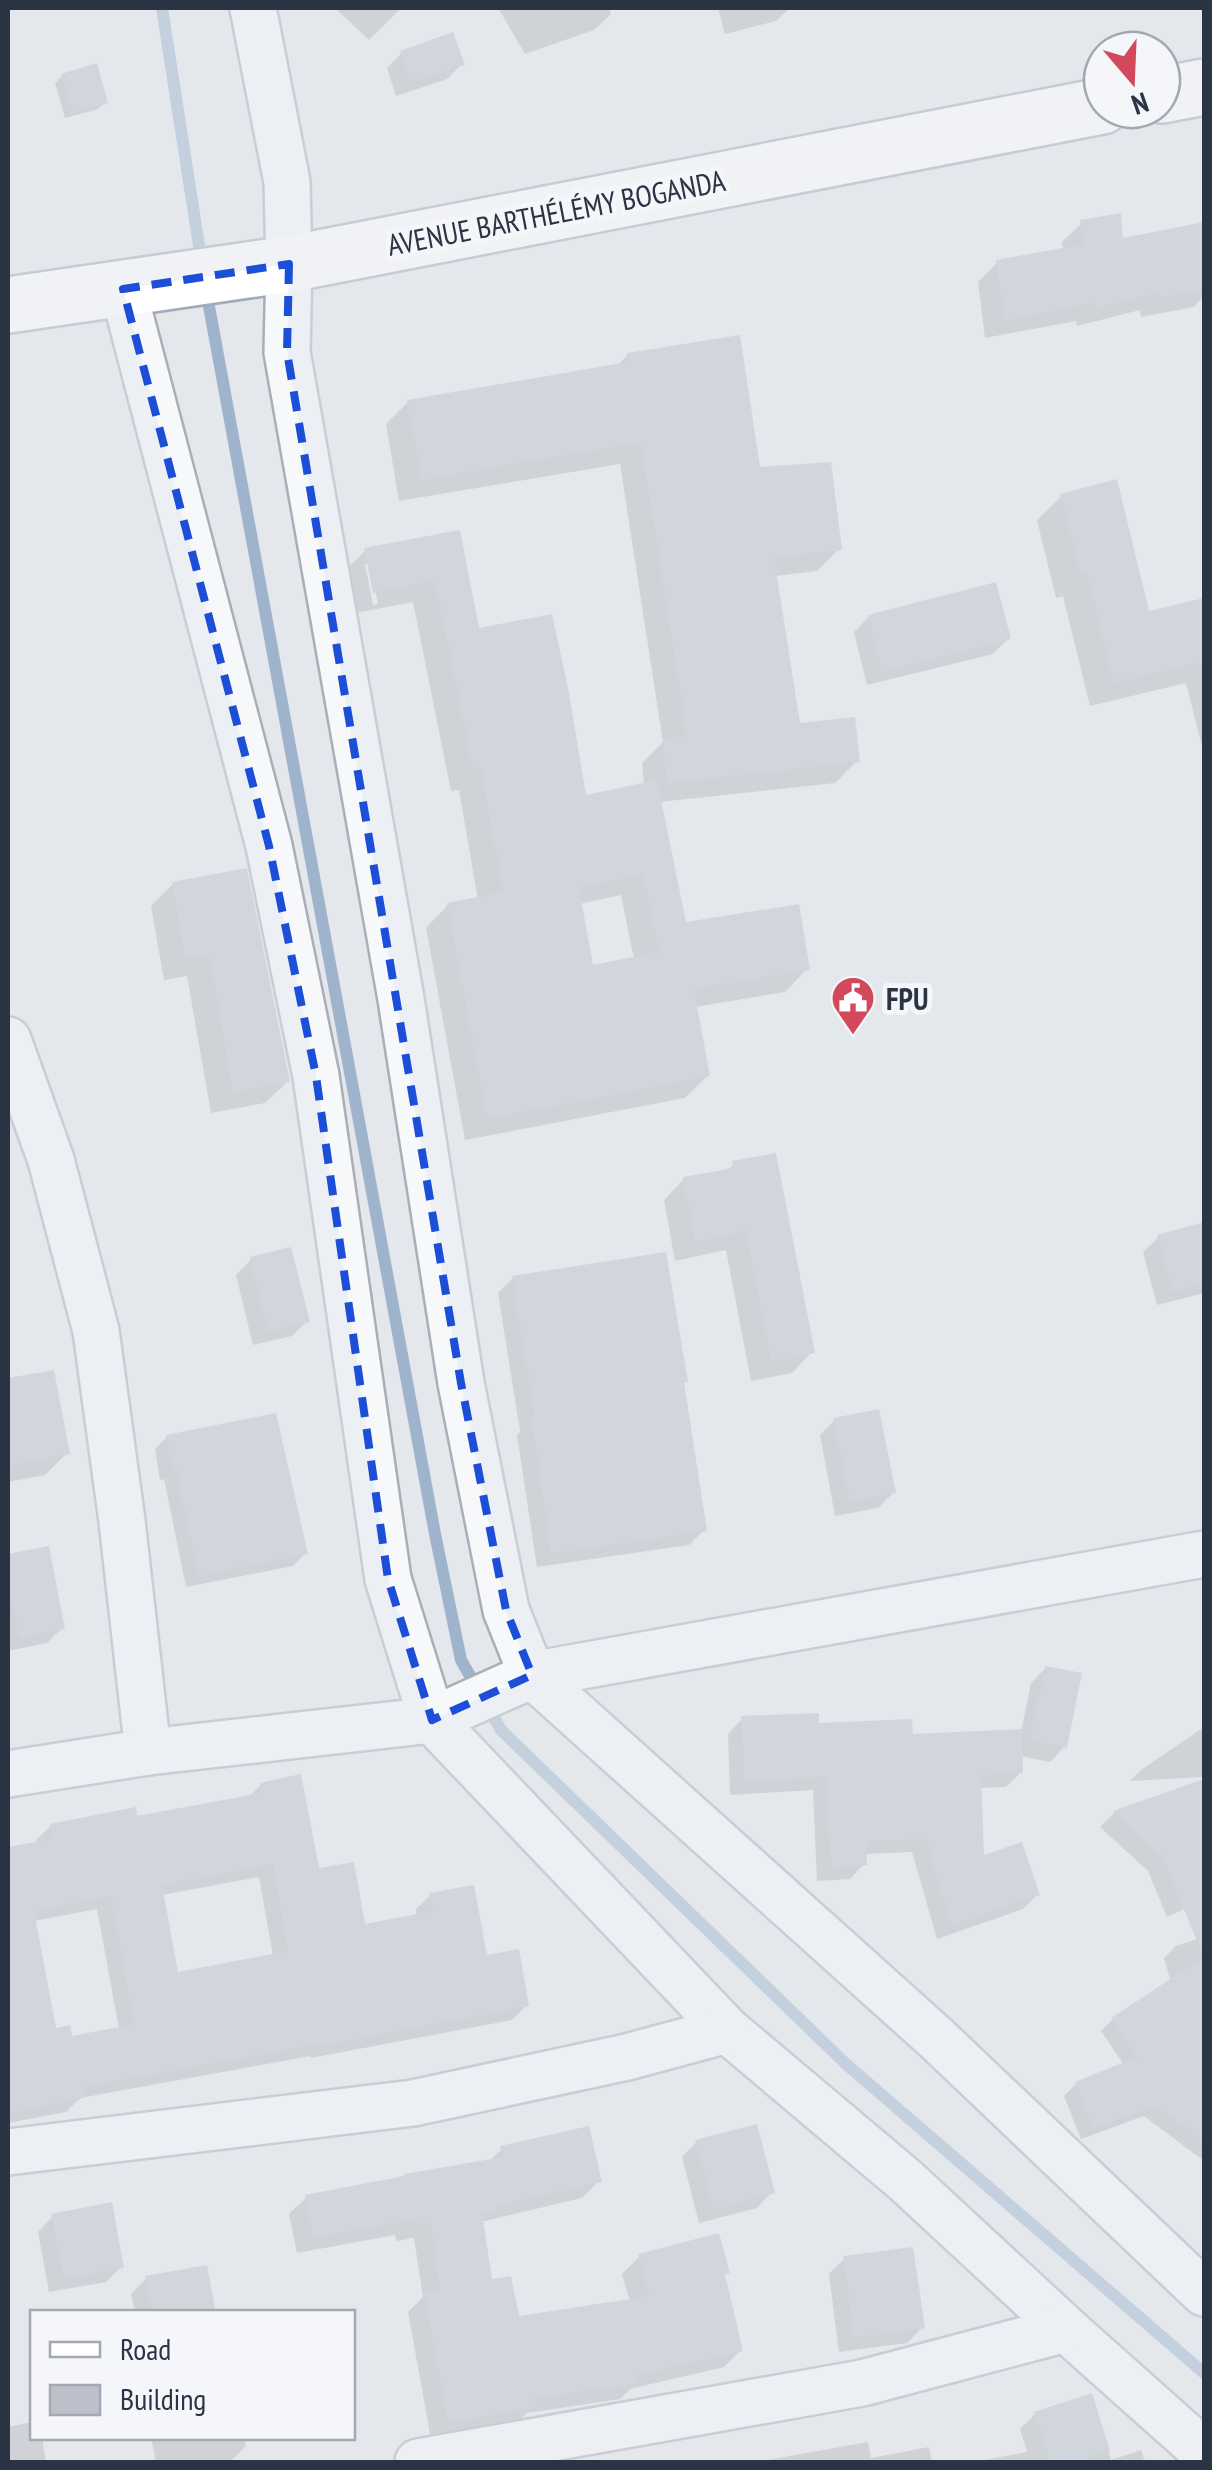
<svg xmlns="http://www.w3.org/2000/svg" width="1212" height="2470" font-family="'PT Sans Narrow',sans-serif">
  <rect width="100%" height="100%" fill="#e4e7ec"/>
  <!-- shadow -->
  <g fill="#0003" fill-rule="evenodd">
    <path d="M335,8H401L369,40Z"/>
    <path d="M498,8H609L611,14L594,30L525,54Z"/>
    <path d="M718,8H790L776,21L725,34Z"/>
    <path d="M402,53L462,64L447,79L396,96L387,68Z"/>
    <path d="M62,76L105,102L98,109L65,118L55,83Z"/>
    <path d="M1082,223L1121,241L1204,224V296L1194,307L1141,317L1140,310L1077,326L1076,321L985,338L978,282L998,262L1063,250L1062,242Z"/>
    <path d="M628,355L758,470L839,549L817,571L775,576L798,726L857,761L835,783L659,802L684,925L807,969L785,992L695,1007L707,1076L685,1098L465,1140L426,928L448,905L478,900L459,790L451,791L413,602L351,614L343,573L366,550L458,533L477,631L584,798L644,785L642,763L663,742L620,464L399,501L386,424L408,402L616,367ZM365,564H370L378,604L373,605ZM621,895L634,959L591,968L579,904Z"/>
    <path d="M1062,496L1147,614L1204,600V755L1186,683L1090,706L1063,596L1056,598L1037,520Z"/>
    <path d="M869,617L1008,639L993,654L867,685L854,632Z"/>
    <path d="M173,884L288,1081L265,1103L211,1113L187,976L164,980L151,906Z"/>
    <path d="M734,1164L812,1352L792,1373L751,1381L726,1250L675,1261L664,1200L684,1179L726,1172Z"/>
    <path d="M1204,1225V1293L1157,1305L1143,1252L1159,1237Z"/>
    <path d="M251,1260L307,1321L292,1336L253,1345L236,1275Z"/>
    <path d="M513,1278L682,1384L704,1530L689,1545L537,1567L517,1435L520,1431L498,1293Z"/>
    <path d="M52,1372L67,1453L45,1475L8,1482V1381Z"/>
    <path d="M835,1420L893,1493L878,1508L835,1516L820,1435Z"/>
    <path d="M167,1437L305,1554L293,1566L186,1587L164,1479L160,1480L155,1449Z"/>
    <path d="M47,1549L62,1628L47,1643L8,1651V1556Z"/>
    <path d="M1046,1668L1065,1746L1050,1762L1020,1756L1021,1772L1006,1787L979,1788L982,1858L1037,1895L1023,1909L937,1939L912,1852L864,1854V1864L850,1879L817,1881L813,1790L730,1795L728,1734L742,1719L911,1737L1021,1732L1031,1683Z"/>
    <path d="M1204,1727V1777L1130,1781L1141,1770Z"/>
    <path d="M1204,1782V1900L1167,1917L1148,1871L1100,1827L1114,1813Z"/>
    <path d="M261,1785L317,1871L363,1927L417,1917L416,1909L431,1895L527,2005L512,2020L311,2058V2056L80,2098L66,2112L8,2123V1850L37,1844L36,1840L51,1826L135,1819L248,1798ZM259,1877L273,1956L176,1975L162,1895ZM97,1909L119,2029L70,2038L54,2031L34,1921Z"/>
    <path d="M1204,1937V2027L1184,2034L1204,2050V2161L1144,2116L1081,2139L1064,2096L1076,2084L1124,2065L1101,2031L1112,2020L1171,1982L1164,1958L1176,1946Z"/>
    <path d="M697,2142L772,2192L757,2208L699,2223L682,2157Z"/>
    <path d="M502,2149L599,2181L582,2198L481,2222L490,2282L517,2318L630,2301L622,2274L639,2257L727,2272L723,2277L741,2350L724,2367L630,2389L620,2399L527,2413L516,2423L431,2439L408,2312L423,2297L414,2238L396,2241L395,2235L297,2253L289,2214L307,2197L488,2162Z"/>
    <path d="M53,2216L121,2267L106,2282L49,2292L38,2232Z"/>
    <path d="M844,2259L922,2328L907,2343L839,2352L829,2274Z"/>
    <path d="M205,2268L213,2312H135L131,2294L146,2279Z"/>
    <path d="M1090,2396L1111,2460L1141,2450L1145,2462H973L1027,2452L1020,2429L1035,2414Z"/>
    <path d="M32,2422V2438H42L46,2462H8V2427Z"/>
    <path d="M151,2438H244L246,2446L231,2461L224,2462H156Z"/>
    <path d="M868,2442L871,2458L929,2447L932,2462H757Z"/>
  </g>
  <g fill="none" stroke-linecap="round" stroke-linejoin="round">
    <!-- stream -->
    <g stroke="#9fb4cc" stroke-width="12">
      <path d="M162,8L202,265"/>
      <path d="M206,290L435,1534L461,1660L501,1730L846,2064L1204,2373"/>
    </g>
  </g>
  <!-- building -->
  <g fill="#bbc0ca" fill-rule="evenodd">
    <path d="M453,32L465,65L411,83L400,51Z"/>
    <path d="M97,63L108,103L72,113L61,74Z"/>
    <path d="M1121,213L1123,238L1204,222V290L1160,298L1159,292L1096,308L1095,303L1004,320L996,260L1085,244L1080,220Z"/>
    <path d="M740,335L760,467L831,462L842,550L774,558L800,723L855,717L860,762L667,783L663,739L687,736L641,443L421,480L407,400L628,362L627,353Z"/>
    <path d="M1117,479L1149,611L1204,598V661L1114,683L1087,573L1080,575L1060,494Z"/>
    <path d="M460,530L479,628L552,614L569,693L586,795L657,780L686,922L799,904L810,970L694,989L710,1076L487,1119L447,903L503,892L481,769L473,770L435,581L373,593L364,548ZM643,874L659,952L593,965L579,888Z"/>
    <path d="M996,582L1011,639L882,672L868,615Z"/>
    <path d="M247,868L290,1082L233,1092L209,955L185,959L172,882Z"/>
    <path d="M776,1153L815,1353L771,1362L746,1231L695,1242L683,1177L734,1168L732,1161Z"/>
    <path d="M1204,1222V1283L1172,1292L1157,1235Z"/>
    <path d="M291,1247L310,1322L268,1332L250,1257Z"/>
    <path d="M666,1252L688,1382H684L707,1531L551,1554L531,1417H535L512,1276Z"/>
    <path d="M54,1370L70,1454L8,1466V1378Z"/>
    <path d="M879,1409L896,1493L850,1502L833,1418Z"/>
    <path d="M276,1413L308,1554L198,1576L176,1468L172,1469L166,1435Z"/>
    <path d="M49,1546L65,1629L19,1638L8,1581V1554Z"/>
    <path d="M1045,1666L1082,1673L1067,1748L1030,1740Z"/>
    <path d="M819,1713V1723L912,1719L913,1734L1022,1729L1023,1773L981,1775L984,1855L1022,1842L1040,1895L951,1926L926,1839L866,1842L867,1865L831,1867L826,1777L744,1781L741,1716Z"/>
    <path d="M301,1774L319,1868L354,1862L365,1924L433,1911L429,1893L474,1885L487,1955L519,1949L529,2006L325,2045V2043L82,2087L84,2098L8,2113V1847L53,1839L50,1824L136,1807L137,1816L261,1793L260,1783ZM273,1864L288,1951L178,1972L162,1885ZM111,1896L134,2024L72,2036L70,2025L56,2028L34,1911Z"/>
    <path d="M1204,1779V1957L1162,1857L1113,1811Z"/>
    <path d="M1204,1957V2142L1157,2106L1093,2129L1075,2082L1137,2057L1111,2018Z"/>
    <path d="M757,2124L775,2193L714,2210L695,2140Z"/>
    <path d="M589,2126L602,2182L496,2206L497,2210L482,2213L492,2279L511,2276L519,2316L649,2296L638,2254L719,2233L730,2273L725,2274L743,2351L638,2375L639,2383L534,2398L536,2407L448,2423L424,2292L440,2289L430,2222L413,2225L412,2220L313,2238L305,2195L404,2176V2174L503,2157L500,2146Z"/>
    <path d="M112,2202L124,2268L64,2279L51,2214Z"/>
    <path d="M913,2247L925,2328L854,2338L843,2256Z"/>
    <path d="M207,2265L215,2309L196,2312H152L145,2276Z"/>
    <path d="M1092,2393L1110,2451L1074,2462H1050L1034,2412Z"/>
  </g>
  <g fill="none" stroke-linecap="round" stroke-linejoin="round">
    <defs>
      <g id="minor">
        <path d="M253,8L287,182L289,264L287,352L401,999L461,1383L506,1610L532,1675L936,2038L1204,2293"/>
        <path d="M123,289L269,846L316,1076L388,1579L432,1720L727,2030L905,2180L1066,2329L1204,2452"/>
        <path d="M8,1040L51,1160L96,1331L122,1521L148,1752"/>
        <path d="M8,1774L148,1752L432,1720L532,1675L1204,1554"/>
        <path d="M8,2152L413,2103L627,2057L727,2030"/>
        <path d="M418,2462L862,2383L1066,2329"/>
      </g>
      <g id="major">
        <path d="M1162,95L1204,87"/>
        <path d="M8,305L289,264L1102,106"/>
      </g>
    </defs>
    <!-- minor casing -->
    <use href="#minor" stroke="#a9aeb7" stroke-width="50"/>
    <!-- major casing -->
    <use href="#major" stroke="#a3abb8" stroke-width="60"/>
    <!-- minor -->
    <use href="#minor" stroke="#f7f8fa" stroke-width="45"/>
    <!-- major -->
    <use href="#major" stroke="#fff" stroke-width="55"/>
  </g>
  <!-- marked area -->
  <path d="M0 0H1212V2470H0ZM289,264L287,352L461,1383L506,1610L532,1675L432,1720L388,1579L316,1076L269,846L123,289Z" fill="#e4e7ec" fill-opacity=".55" fill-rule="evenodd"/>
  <path fill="none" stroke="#1d4ed8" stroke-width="8" stroke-dasharray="20 12" stroke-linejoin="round" d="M289,264L287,352L461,1383L506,1610L532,1675L432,1720L388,1579L316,1076L269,846L123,289Z"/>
  <!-- icons -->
  <defs>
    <symbol id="civic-pin" viewBox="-11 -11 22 30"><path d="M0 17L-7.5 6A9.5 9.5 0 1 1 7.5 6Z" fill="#d1495b" stroke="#f4f6f9"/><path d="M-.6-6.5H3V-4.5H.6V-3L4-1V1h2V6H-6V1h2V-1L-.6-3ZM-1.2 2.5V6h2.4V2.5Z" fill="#fff"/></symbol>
  </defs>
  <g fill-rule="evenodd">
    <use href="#civic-pin" x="828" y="973" width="50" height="68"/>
  </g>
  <g text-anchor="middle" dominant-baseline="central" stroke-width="10" stroke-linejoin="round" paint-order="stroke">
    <!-- street labels -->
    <g font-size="30" fill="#2b3445" stroke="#f4f6f9">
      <text transform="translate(556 212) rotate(-11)">AVENUE BARTHÉLÉMY BOGANDA</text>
    </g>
    <!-- poi labels -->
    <g font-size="30" font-weight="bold" fill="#2b3445" stroke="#f4f6f9" text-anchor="start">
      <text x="886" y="998">FPU</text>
    </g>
  </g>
  <!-- border -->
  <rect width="1212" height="2470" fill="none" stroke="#2b3445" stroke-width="20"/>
  <!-- legend -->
  <rect x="30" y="2310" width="325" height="130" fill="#f4f6f9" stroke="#a4a8b1" stroke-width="2.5"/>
  <rect x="50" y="2342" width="50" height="15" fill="#ffffff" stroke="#a4a8b1" stroke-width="2.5"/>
  <text x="120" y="2360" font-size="30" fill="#2b3445">Road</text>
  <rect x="50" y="2385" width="50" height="30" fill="#bbc0ca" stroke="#a4a8b1" stroke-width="2.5"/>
  <text x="120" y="2410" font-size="30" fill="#2b3445">Building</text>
  <!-- north arrow -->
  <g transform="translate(1132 80) rotate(161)"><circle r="48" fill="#f4f6f9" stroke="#a4a8b1" stroke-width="2.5"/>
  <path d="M0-8L18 38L0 25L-18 38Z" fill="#d1495b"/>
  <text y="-15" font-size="28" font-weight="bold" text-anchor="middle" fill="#2b3445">N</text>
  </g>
</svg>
